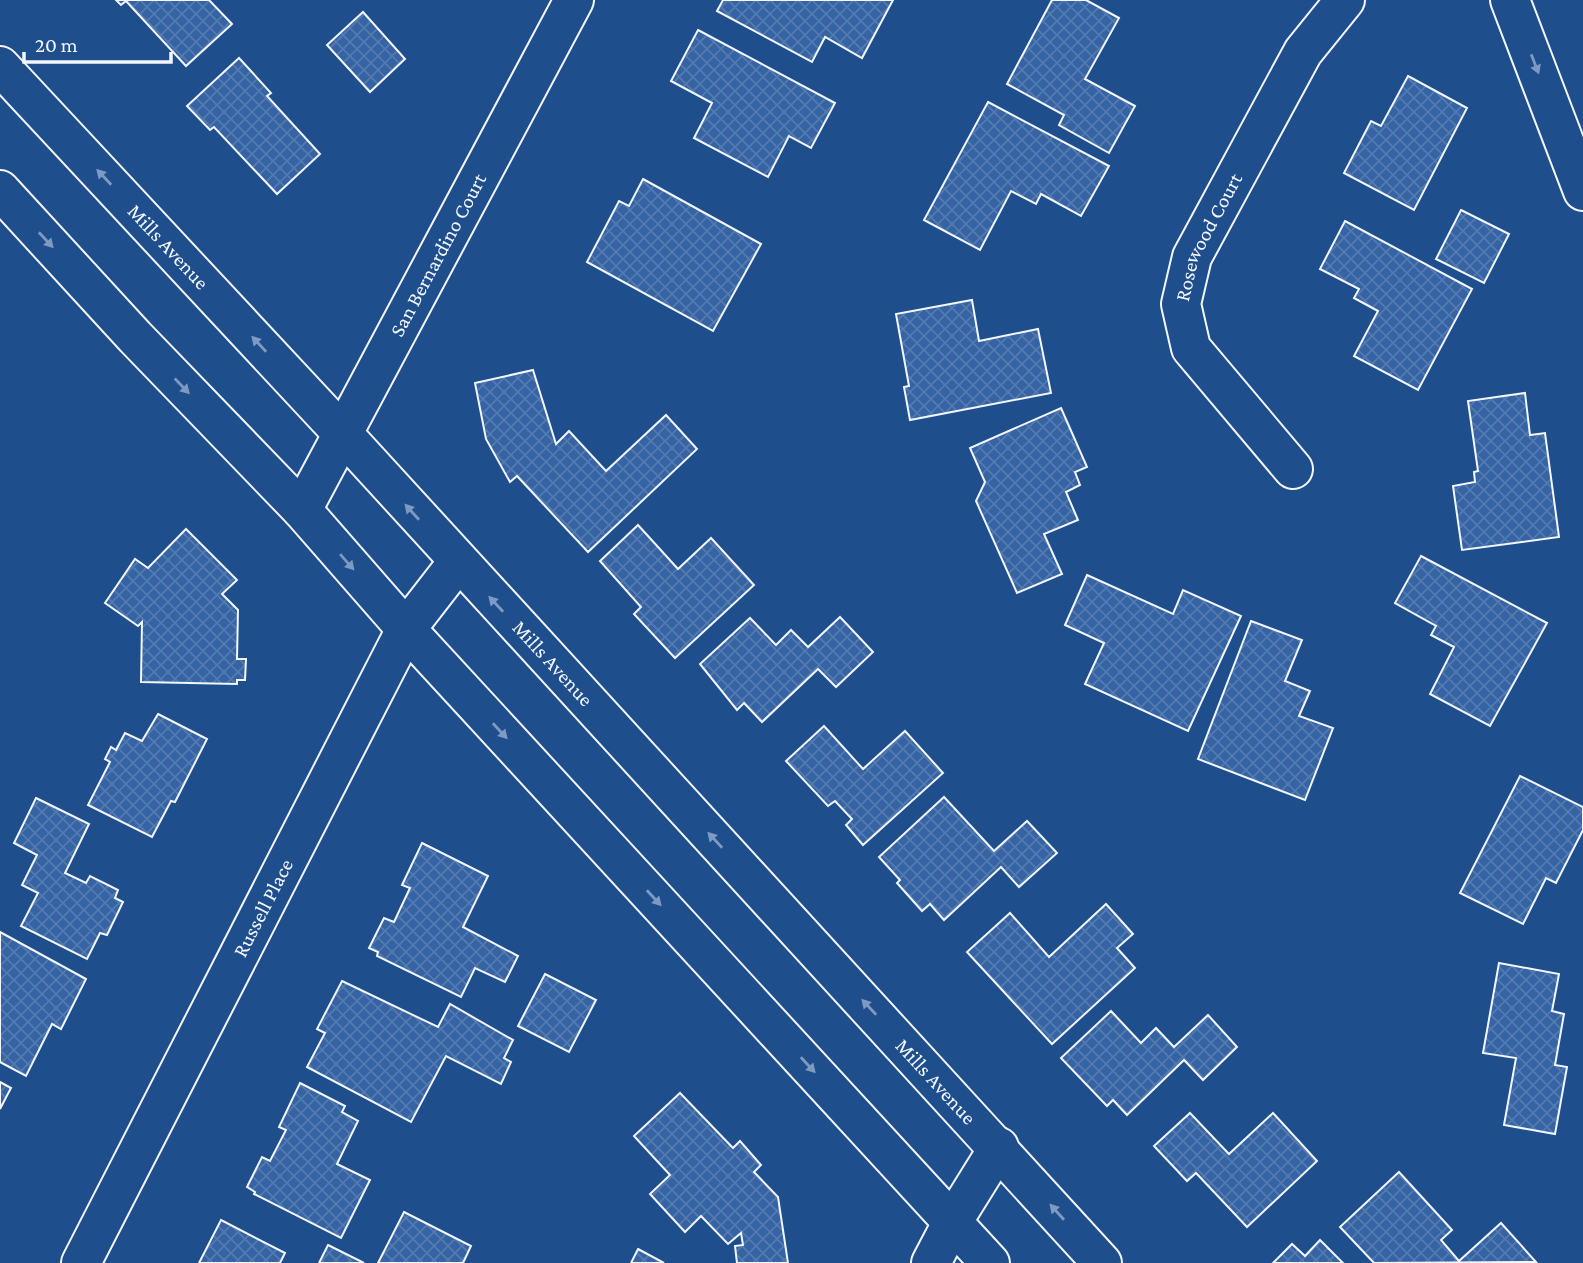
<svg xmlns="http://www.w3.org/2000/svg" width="1583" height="1263" font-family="'Crimson Pro',serif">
  <defs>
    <pattern id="building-cross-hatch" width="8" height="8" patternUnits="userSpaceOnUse" patternTransform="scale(1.75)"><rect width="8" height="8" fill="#3563a3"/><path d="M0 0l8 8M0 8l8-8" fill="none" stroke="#537ab1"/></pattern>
  </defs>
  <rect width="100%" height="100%" fill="#1f4e8c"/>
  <!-- building -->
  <g fill="url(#building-cross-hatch)" stroke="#f2f6ff" stroke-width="2">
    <path d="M116,0H209L232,24L186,66L126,1L121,5Z"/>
    <path d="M723,0H893L862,58L825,37L812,62L717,11Z"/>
    <path d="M1052,0H1086L1119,18L1085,79L1135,106L1109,153L1059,125L1064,115L1007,84Z"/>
    <path d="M363,12L405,59L370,92L327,45Z"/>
    <path d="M698,30L835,103L811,148L789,136L768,177L694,138L712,103L671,81Z"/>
    <path d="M239,58L271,93L267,96L320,154L277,194L214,127L210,130L187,106Z"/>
    <path d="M1408,76L1467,108L1414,210L1344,173L1371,121L1381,126Z"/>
    <path d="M988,102L1109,166L1081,216L1041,194L1036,204L1011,191L980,250L924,220Z"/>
    <path d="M643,179L761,244L713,331L587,262L619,201L629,206Z"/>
    <path d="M1461,210L1509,234L1484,283L1436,259Z"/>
    <path d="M1345,221L1472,289L1418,390L1354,356L1378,311L1354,298L1359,289L1320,269Z"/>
    <path d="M972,300L979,341L1038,329L1051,393L910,420L904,387L909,386L896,314Z"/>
    <path d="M533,370L556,444L569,431L606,471L666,415L697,449L588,552L517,476L510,482L486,439L475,383Z"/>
    <path d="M1525,393L1530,435L1545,433L1559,537L1462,550L1453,486L1475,482L1474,472L1478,471L1468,401Z"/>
    <path d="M1061,408L1087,467L1075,472L1080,485L1066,492L1078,520L1044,534L1062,574L1017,593L976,501L985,482L970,448Z"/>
    <path d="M638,525L678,569L711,538L754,585L675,658L634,614L641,607L600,561Z"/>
    <path d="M186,529L237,580L222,594L238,610L237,659H246L245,680H237V684L141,682L142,622L138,626L105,603L135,559L148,568Z"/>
    <path d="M1421,556L1547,623L1490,726L1430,694L1454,647L1431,635L1436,626L1395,603Z"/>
    <path d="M1087,575L1173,614L1183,590L1241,616L1188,731L1085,684L1104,643L1065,625Z"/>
    <path d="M840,617L873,652L836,687L818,669L762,722L744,703L737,710L700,664L750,618L776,645L791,630L808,647Z"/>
    <path d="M1251,621L1302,640L1285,681L1310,691L1299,716L1333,728L1305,800L1198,759Z"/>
    <path d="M158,714L207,739L175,802L171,801L152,837L88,805L110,762L105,759L111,747L116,750L125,733L142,741Z"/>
    <path d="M824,726L863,769L905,731L943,773L863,845L846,825L852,819L835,801L828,806L786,761Z"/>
    <path d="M1520,776L1583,807V830L1556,883L1546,878L1523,924L1460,893Z"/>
    <path d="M944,797L994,851L1027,821L1057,853L1019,887L1001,867L944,920L930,904L922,911L897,883L900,880L879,857Z"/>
    <path d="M36,798L89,824L65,873L86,883L90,876L118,890L115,898L123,902L107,935L100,933L87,959L21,926L38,893L22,885L37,855L14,843Z"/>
    <path d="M422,843L488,876L463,927L518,956L505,982L475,968L461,997L377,956L378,952L369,948L384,918L394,922L410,888L402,885Z"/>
    <path d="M1106,904L1133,934L1117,948L1135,968L1052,1044L967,952L1010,913L1049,957Z"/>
    <path d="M0,932L86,979L61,1029L52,1024L26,1076L0,1062Z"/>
    <path d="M1499,963L1559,974L1552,1011L1564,1014L1555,1065L1567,1067L1555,1134L1504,1125L1516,1058L1483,1053Z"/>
    <path d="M545,974L596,1000L569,1052L518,1026Z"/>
    <path d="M342,981L438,1027L450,1004L513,1040L504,1058L511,1062L501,1084L446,1056L411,1122L307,1067L325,1033L317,1029Z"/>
    <path d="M1111,1011L1141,1043L1156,1028L1174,1047L1208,1015L1237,1047L1203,1080L1184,1060L1127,1115L1113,1100L1107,1106L1061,1058Z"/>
    <path d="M0,1082L11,1088L0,1109Z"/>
    <path d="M300,1083L345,1106L342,1112L358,1121L337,1164L370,1180L341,1238L254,1194L255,1192L247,1187L262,1157L270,1161L286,1130L279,1127Z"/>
    <path d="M680,1093L733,1148L740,1141L761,1165L754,1172L778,1197L788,1263H737L735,1246L743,1245L741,1233L728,1244L701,1216L685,1232L650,1194L670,1175L634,1136Z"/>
    <path d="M1190,1113L1229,1154L1273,1113L1317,1161L1247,1227L1196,1173L1187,1181L1154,1146Z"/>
    <path d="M1399,1172L1452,1230L1441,1240L1459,1261L1501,1223L1536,1262L1374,1263L1340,1227Z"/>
    <path d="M404,1212L471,1246L463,1263H378Z"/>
    <path d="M221,1220L285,1253L280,1263H199Z"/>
    <path d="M1320,1240L1343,1263H1273L1292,1244L1305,1256Z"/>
    <path d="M328,1245L364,1263H319Z"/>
    <path d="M638,1249L664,1263H631Z"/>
  </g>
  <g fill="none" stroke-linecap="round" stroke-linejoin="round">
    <defs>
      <g id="minor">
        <path id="s1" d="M1293,469L1191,348L1181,304L1192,257L1303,52L1345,0"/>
        <path id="s2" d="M302,510L574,0"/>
        <path id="s3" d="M81,1263L406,629L458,562"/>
        <path d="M931,1263L953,1221L999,1147"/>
      </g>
      <path id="secondary" d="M1510,0L1583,191"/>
      <g id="primary">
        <path id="s4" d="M0,66L343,434L1102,1263"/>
        <path d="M0,190L135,337L302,510L406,629L990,1263"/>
      </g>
    </defs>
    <!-- minor casing -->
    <use href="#minor" stroke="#f2f6ff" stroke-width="42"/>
    <!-- secondary casing -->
    <use href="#secondary" stroke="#f2f6ff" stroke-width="42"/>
    <!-- primary casing -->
    <use href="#primary" stroke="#f2f6ff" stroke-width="42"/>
    <!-- minor -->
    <use href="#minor" stroke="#1f4e8c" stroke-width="38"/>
    <!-- secondary -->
    <use href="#secondary" stroke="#1f4e8c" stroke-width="38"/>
    <!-- primary -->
    <use href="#primary" stroke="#1f4e8c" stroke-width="38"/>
  </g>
  <!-- one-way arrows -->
  <defs><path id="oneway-solid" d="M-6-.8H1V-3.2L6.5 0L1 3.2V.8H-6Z" transform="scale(1.75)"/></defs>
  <g fill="#7e9ac0">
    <use href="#oneway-solid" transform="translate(1535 64) rotate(69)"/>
    <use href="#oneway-solid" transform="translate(104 177) rotate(-133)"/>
    <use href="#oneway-solid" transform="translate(46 240) rotate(47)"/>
    <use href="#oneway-solid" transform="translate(259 344) rotate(-133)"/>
    <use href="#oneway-solid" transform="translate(182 386) rotate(46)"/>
    <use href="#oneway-solid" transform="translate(412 512) rotate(-132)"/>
    <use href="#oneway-solid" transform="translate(347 562) rotate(49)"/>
    <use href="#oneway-solid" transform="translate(496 604) rotate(-133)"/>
    <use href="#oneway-solid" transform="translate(500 731) rotate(47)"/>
    <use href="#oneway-solid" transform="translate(715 840) rotate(-133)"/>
    <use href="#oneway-solid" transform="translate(654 898) rotate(47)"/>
    <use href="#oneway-solid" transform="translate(869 1007) rotate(-133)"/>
    <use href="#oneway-solid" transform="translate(808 1065) rotate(47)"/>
    <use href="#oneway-solid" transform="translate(1057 1212) rotate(-132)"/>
  </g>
  <g text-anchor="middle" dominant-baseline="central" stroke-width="5" stroke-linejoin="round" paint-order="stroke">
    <!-- street labels -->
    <g font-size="21" fill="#f2f6ff" stroke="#1f4e8c">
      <text stroke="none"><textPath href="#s1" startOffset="276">Rosewood Court</textPath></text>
      <text stroke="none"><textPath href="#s4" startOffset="247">Mills Avenue</textPath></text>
      <text stroke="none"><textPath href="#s2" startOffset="289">San Bernardino Court</textPath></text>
      <text stroke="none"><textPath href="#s4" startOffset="814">Mills Avenue</textPath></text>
      <text stroke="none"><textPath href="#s3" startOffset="399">Russell Place</textPath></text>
      <text stroke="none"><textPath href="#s4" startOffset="1381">Mills Avenue</textPath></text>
    </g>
  </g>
  <!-- scale -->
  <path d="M24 52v10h147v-10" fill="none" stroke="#f2f6ff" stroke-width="3.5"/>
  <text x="35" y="52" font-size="21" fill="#f2f6ff" stroke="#1f4e8c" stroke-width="5" paint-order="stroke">20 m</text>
</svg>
